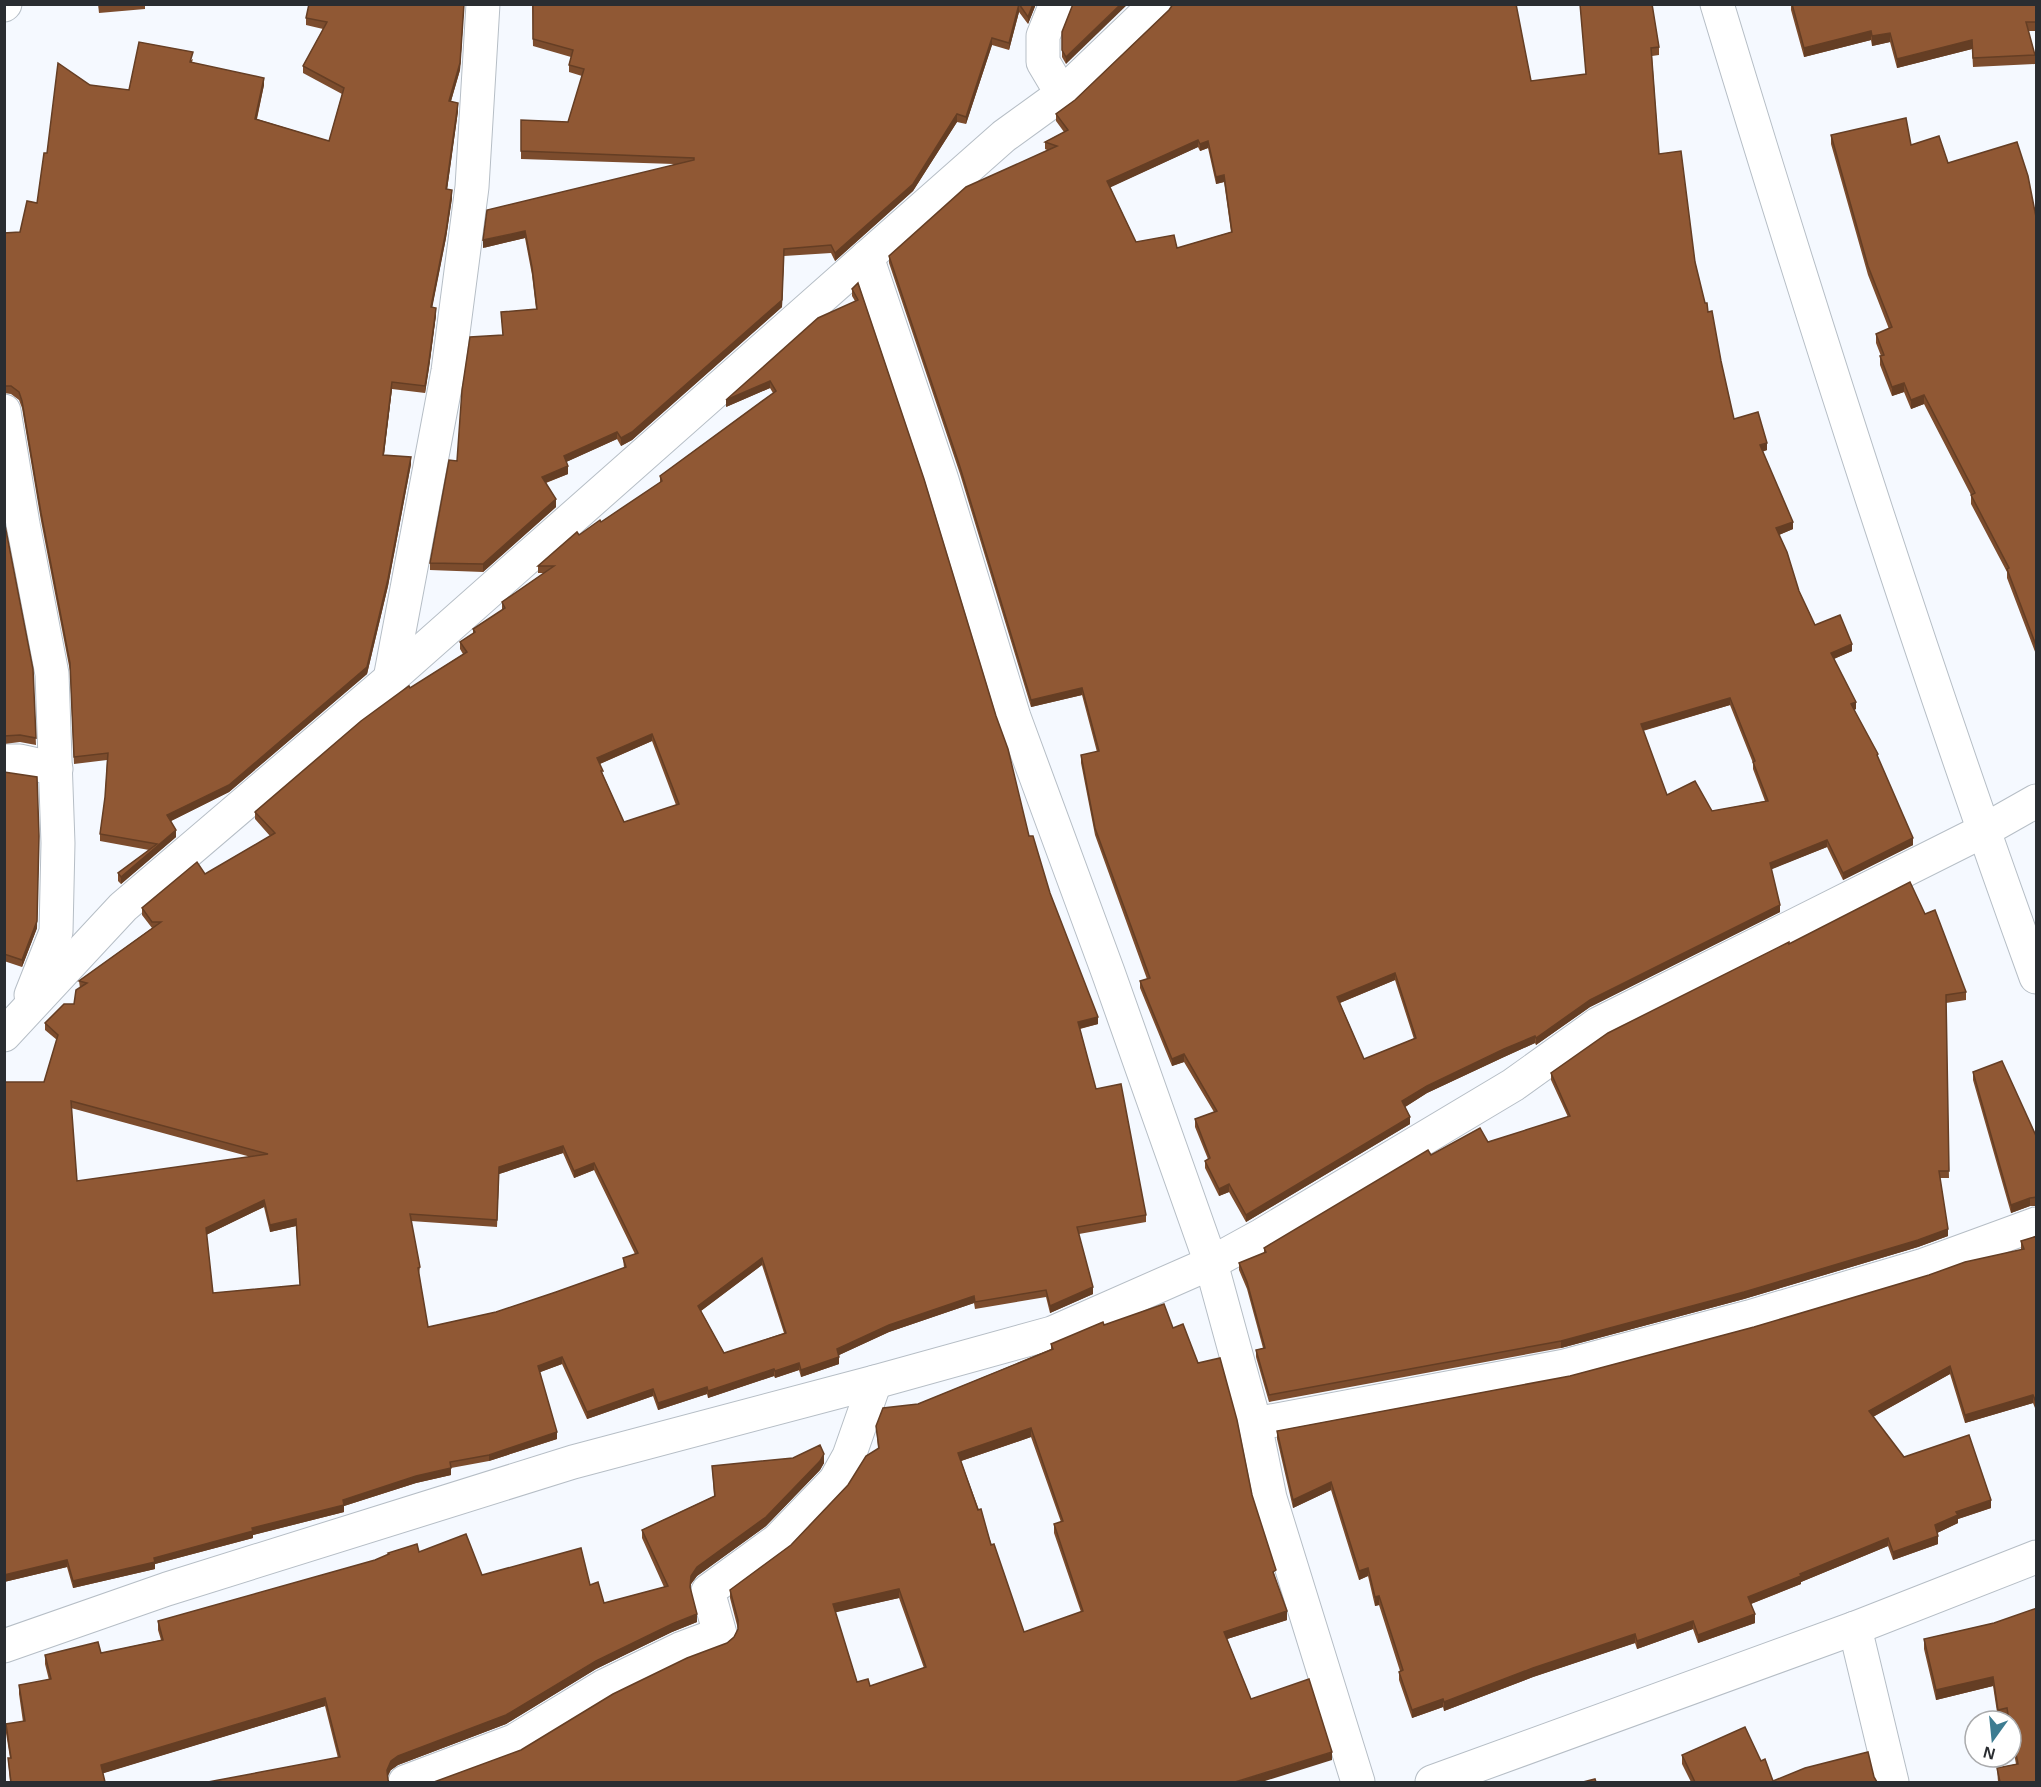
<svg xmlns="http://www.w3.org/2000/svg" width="2041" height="1787" font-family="Arial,sans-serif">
  <rect width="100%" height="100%" fill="#f5f9ff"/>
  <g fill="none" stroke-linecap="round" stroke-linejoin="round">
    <defs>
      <g id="street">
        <path d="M1056,4L1043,36V62L1062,94"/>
        <path d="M4,5L5,4"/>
        <path d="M867,257L942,480L1014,717L1108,972L1211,1263L1255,1424L1270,1498L1358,1782"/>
        <path d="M4,411L23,524L52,674L58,843L56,932L31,995"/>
        <path d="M390,679L448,371L472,187L483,4"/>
        <path d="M4,761H20L56,769"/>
        <path d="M4,1035L123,907L390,679L1004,136L1062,94L1156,4"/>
        <path d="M1255,1424L1565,1366L1749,1317L1924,1265L2036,1224"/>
        <path d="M1855,1628L1892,1782"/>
        <path d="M4,1646L167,1589L573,1462L875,1382L1052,1333L1211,1263L1262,1235L1513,1085L1598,1024L1983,831L2036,801"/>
        <path d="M405,1782L514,1741L604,1686L680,1649L720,1634L708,1591L778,1540L835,1481L849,1456L875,1382"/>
        <path d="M1432,1782L1855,1628L2036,1557"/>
      </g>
      <path id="secondary" d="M1717,4C1816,331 1920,657 2036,977"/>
    </defs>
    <!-- street casing -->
    <use href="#street" stroke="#b6bec6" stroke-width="35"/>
    <!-- secondary casing -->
    <use href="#secondary" stroke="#b6bec6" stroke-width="35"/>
    <!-- street -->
    <use href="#street" stroke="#fff" stroke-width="33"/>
    <!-- secondary -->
    <use href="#secondary" stroke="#fff" stroke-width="33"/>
  </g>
  <!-- wall -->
  <g fill="#7c4c2d" fill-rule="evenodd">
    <path d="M98,4H145V9L99,13Z"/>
    <path d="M464,4L460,70L451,101L458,111L447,190L452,198L446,238L432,307L436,315L429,368L425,393L392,389L384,455L411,464L388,586L367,674L229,792L171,821L176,837L121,884L118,881V873L149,850L100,841V834L105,797L107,760L74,764L70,671L41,521L22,408L19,400L11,394L4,393V233L20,232L37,203L47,153L90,85L129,90L193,59L192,62L264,85L257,119L329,141L342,94L303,73V66L323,29L306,25V18Z"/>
    <path d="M532,4H1036L1028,24L1019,12L1009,50L992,45L966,124L957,122L913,191L835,261L831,253L784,256L782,307L632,440L621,446L617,439L566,462L568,474L546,483L556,507L483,572L430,570V563L457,461L503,335L501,312L536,309L532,275L525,238L483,248L674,164L521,159V120L568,122L582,76L569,72V65L571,57L533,46Z"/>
    <path d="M1073,4L1066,64L1062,57V32Z"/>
    <path d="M1580,4H1652L1659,47V55L1652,56L1659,154L1695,262L1705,303L1708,312L1721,361L1734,419L1767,450L1762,452L1793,529L1779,535L1799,591L1815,625L1852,651L1834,659L1856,709L1854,710L1878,758L1913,845L1843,880L1827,847L1771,869L1780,912L1590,1007L1536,1045L1535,1043L1504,1057L1427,1093L1405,1107L1410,1124L1246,1222L1229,1192L1219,1196L1205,1168V1161L1208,1159L1195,1127V1119L1214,1112L1184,1062L1172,1066L1140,988V981L1147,979L1095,835L1081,763V755L1097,752L1082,695L1031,707L960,474L889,263V256L1047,150L1045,149V142L1064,132L1056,121V114L1075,100L1169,10L1531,81L1586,74ZM1198,147L1200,151L1208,148L1216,184L1224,182L1231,232L1177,248L1136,242L1110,187ZM1730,705L1753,763V769L1765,801L1712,811L1667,795L1643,731ZM1395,980L1414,1039L1364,1059L1340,1003Z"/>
    <path d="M1791,4H2037V31H2028L2035,55V64L1973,67L1972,49L1897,68L1890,42L1872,46L1871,40L1804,57L1791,10Z"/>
    <path d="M1831,135L1911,145L1948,163L2037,222V657L2007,578V572L1971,504V495L1924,404L1911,409L1904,392L1892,396L1880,365V356H1881L1876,343V334L1889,329L1868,275L1831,144Z"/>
    <path d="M858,283L1029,836L1098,1024L1080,1029L1096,1089L1146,1215V1222L1079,1234L1093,1294L1050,1313L1046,1297L975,1309L974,1303L889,1332L839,1355V1364L801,1377L799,1370L775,1378L774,1376L708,1398L707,1394L658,1410L653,1396L587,1419L562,1364L540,1372L557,1439L489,1461L451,1468V1475L416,1483L344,1506V1512L253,1535V1538L155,1564V1569L73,1588L67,1567L4,1582V1082H44L57,1040L45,1030V1023L74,1004L80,988L79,981L152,928L142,915V908L205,874L270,836L255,819V812L410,688L463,654L460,649V642L473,634V629L502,610V602L544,573H538V566L579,535L601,522L660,483V476L773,393L770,388L726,407L855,301L852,296V289ZM652,741L676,805L624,822L603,775L600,764ZM71,1108L251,1157L77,1181ZM563,1153L574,1178L594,1170L635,1254L623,1258L624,1268L556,1292L496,1312L428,1327L419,1274L420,1267L411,1221L497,1227L499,1174ZM264,1207L270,1232L296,1226L300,1285L213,1293L206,1235ZM762,1265L784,1333L724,1353L701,1311Z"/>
    <path d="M4,520L33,669L36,745L20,742L4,744Z"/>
    <path d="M4,772L37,928L22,967L4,961Z"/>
    <path d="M1925,914L1966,992V1000L1946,1003L1949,1178H1940L1948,1236L1918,1247L1744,1299L1561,1348L1269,1402L1256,1357V1350L1263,1348L1247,1289L1239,1270V1263L1264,1253V1248L1431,1155L1488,1142L1568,1117L1551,1080V1073L1789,944Z"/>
    <path d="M1973,1072L2037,1138V1206H2030L2011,1213L1973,1080Z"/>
    <path d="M2037,1236V1413L2033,1403L1965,1423L1950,1374L1873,1417L1904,1457L1991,1508L1958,1519V1523L1937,1533L1938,1544L1893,1560L1888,1546L1801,1582V1584L1751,1604L1755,1623L1698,1643L1693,1629L1637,1649L1635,1643L1533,1677L1444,1711L1443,1707L1412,1718L1399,1680V1672L1400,1671L1379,1605L1375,1606L1368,1576L1359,1580L1331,1490L1293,1508L1277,1439V1431L1570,1376L1754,1327L2021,1250V1241Z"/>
    <path d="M1104,1325L1173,1328L1198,1363L1252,1495L1287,1620L1227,1639L1251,1699L1332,1760L521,1750L727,1643L734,1637L738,1629L730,1598V1590L791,1545L848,1485L878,1448L876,1426L918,1404L1051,1349V1344ZM1031,1437L1061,1522L1054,1524V1533L1081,1612L1024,1632L961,1461ZM899,1598L924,1668L870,1686L857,1682L835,1612Z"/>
    <path d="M824,1463L820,1470L766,1526L697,1576L691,1584L690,1589L697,1622L672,1632L596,1669L506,1724L398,1765L391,1770L338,1758L325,1706L103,1773L105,1782H10L8,1758H10L6,1733V1724L23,1722L19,1694V1685L49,1680L45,1664V1655L101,1653L161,1640L158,1630V1621L419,1552L482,1575L590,1585L604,1603L664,1587L642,1538V1530L714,1496L712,1466Z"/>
    <path d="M1994,1623L2037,1782H1998L1997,1768L2016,1764L2011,1738V1721H2008L2007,1718L1998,1719L1993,1686L1936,1700L1924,1649V1639Z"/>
    <path d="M1682,1755L1761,1761L1773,1781L1874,1777L1877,1782H1691L1682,1764Z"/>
  </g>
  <!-- shaded-wall -->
  <g fill="#653e24">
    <path d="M464,4L460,70L449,108V101Z"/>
    <path d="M1019,4V12L1009,50V43Z"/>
    <path d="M1033,4H1036L1028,24V17Z"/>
    <path d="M1121,4H1128L1066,64V57Z"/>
    <path d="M1871,31V40L1804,57V48Z"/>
    <path d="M1890,33V42L1872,46V36Z"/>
    <path d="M992,38V45L966,124V117Z"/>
    <path d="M1972,40V49L1897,68V59Z"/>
    <path d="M264,78V85L255,126V119Z"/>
    <path d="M458,103V111L446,197V189Z"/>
    <path d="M957,114V122L913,191L835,261V253Z"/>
    <path d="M1198,140V147L1107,189V181Z"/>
    <path d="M1208,141V148L1200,151V144Z"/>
    <path d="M1224,175V182L1216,184V177Z"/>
    <path d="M452,190V198L446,238L431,314V307Z"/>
    <path d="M525,231V238L483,248V240Z"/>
    <path d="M784,249L782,307L632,440L621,446V438Z"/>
    <path d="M436,308V315L429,368L425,393V386Z"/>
    <path d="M770,381V388L726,407V400Z"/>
    <path d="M392,382V389L383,462V455Z"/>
    <path d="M1904,383V392L1892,396V387Z"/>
    <path d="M1924,395V404L1911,409V400Z"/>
    <path d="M617,432V439L564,463V456Z"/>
    <path d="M1767,443V450L1760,452V445Z"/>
    <path d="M411,457V464L388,586L367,674L229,792L167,823V815Z"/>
    <path d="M568,466V474L542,484V477Z"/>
    <path d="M556,499V507L483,572V564Z"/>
    <path d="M1793,522V529L1776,536V528Z"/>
    <path d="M1852,644V651L1831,660V653Z"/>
    <path d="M1082,688V695L1031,707V700Z"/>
    <path d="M1730,698V705L1641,731V724Z"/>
    <path d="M1856,702V709L1851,711V704Z"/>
    <path d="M652,734V741L597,765V758Z"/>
    <path d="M176,830V837L121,884V877Z"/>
    <path d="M39,836L37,928L22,967V960Z"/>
    <path d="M1913,838V845L1843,880V873Z"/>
    <path d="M1827,840V847L1770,870V863Z"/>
    <path d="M1780,905V912L1590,1007L1536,1045V1038L1590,1000Z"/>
    <path d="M1395,973V980L1337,1004V997Z"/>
    <path d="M1098,1017V1024L1078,1029V1022Z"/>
    <path d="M1535,1036V1043L1504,1057L1427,1093L1402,1109V1101L1427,1086L1504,1049Z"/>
    <path d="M1184,1054V1062L1172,1066V1059Z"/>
    <path d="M1410,1117V1124L1246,1222V1215Z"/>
    <path d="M563,1146V1153L499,1174L497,1227L499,1167Z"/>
    <path d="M594,1163V1170L574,1178V1171Z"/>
    <path d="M1229,1184V1192L1219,1196V1189Z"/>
    <path d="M2030,1198V1206L2011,1213V1205Z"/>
    <path d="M264,1200V1207L206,1235V1228Z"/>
    <path d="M296,1219V1226L270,1232V1225Z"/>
    <path d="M1948,1229V1236L1918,1247L1744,1299L1561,1348V1341Z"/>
    <path d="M762,1258V1265L698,1313V1306Z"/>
    <path d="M1093,1287V1294L1050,1313V1306Z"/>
    <path d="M974,1296V1303L889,1332L837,1356V1349L889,1325Z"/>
    <path d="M562,1357V1364L538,1373V1366Z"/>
    <path d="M839,1357V1364L801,1377V1370Z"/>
    <path d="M799,1363V1370L775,1378V1371Z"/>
    <path d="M1950,1366V1374L1869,1419V1411Z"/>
    <path d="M774,1369V1376L708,1398V1391Z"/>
    <path d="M707,1387V1394L658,1410V1403Z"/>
    <path d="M653,1389V1396L587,1419V1412Z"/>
    <path d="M2033,1395V1403L1965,1423V1415Z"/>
    <path d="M1031,1428V1437L958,1462V1453Z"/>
    <path d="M557,1432V1439L489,1461V1455Z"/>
    <path d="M824,1454V1463L820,1470L766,1526L697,1576L691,1584L690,1596L691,1576L697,1567Z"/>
    <path d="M451,1468V1475L416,1483L344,1506V1512L253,1535V1538L155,1564V1569L73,1588V1581L154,1558L343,1500L416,1476Z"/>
    <path d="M1331,1482V1490L1293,1508V1500Z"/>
    <path d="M1991,1500V1508L1958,1519V1523L1935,1534V1525L1956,1512Z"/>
    <path d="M1938,1536V1544L1893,1560V1552Z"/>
    <path d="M1888,1538V1546L1801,1582V1584L1748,1605V1597L1800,1574Z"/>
    <path d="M67,1560V1567L4,1582V1575Z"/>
    <path d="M1368,1568V1576L1359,1580V1571Z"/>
    <path d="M899,1589V1598L833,1613V1604Z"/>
    <path d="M1379,1596V1605L1375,1606V1597Z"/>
    <path d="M1287,1611V1620L1224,1640V1632Z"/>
    <path d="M697,1614V1622L672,1632L596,1669L506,1724L398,1765L391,1770L387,1778V1770L391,1761L398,1756L672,1624Z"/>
    <path d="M1755,1614V1623L1698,1643V1635Z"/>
    <path d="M1693,1621V1629L1637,1649V1641Z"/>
    <path d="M1635,1634V1643L1533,1677L1444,1711V1702L1533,1668Z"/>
    <path d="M1993,1677V1686L1936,1700V1690Z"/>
    <path d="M325,1698V1706L101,1774V1765Z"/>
    <path d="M1443,1699V1707L1412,1718V1710Z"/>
    <path d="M1332,1752V1760L1262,1782H1235Z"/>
  </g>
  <!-- building -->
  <g fill="#905834" stroke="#653e24" stroke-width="1.5" fill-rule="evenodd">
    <path d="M309,4H464L460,63L449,101L458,103L446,189L452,190L446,231L431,307L436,308L429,361L425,386L392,382L383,455L411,457L388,579L367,667L229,785L167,815L176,830L121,877L118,873L157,844L100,834L105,797L108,753L74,757L70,663L41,513L22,401L19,392L11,386H4V233L20,232L27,201L37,203L44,153H47L58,63L90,85L129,90L139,42L193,52L190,62L264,78L255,119L329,141L344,88L303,66L327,22L306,18Z"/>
    <path d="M533,4H1019L1009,43L992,38L966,117L957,114L913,184L835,253L831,245L784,249L782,300L632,432L621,438L617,432L564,456L568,466L542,477L556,499L483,564L430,563L449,460L457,461L462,390L470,337L503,335L501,312L537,309L532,267L525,231L483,240L487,210L694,160V158L521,151V120L568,122L584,69L569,65L573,50L533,39Z"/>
    <path d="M1019,4H1033L1028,17Z"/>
    <path d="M1073,4H1121L1066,57L1062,50V32Z"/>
    <path d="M1173,4H1516L1531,81L1586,74L1580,4H1652L1659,47L1651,48L1659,154L1681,151L1695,262L1705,303H1707L1708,312L1712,311L1721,361L1734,419L1758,412L1767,443L1760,445L1793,522L1776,528L1787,552L1799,591L1815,625L1840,615L1852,644L1831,653L1856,702L1851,704L1878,754L1877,755L1913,838L1843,873L1827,840L1770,863L1780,905L1590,1000L1536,1038L1535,1036L1504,1049L1427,1086L1402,1101L1410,1117L1246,1215L1229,1184L1219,1189L1205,1161L1210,1158L1195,1119L1217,1111L1184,1054L1172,1059L1140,981L1150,978L1095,828L1081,755L1099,751L1082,688L1031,700L960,467L889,256L966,187L1057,146L1045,142L1068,130L1056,114L1075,100L1169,10ZM1198,140L1200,144L1208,141L1216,177L1224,175L1232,232L1177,248L1174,235L1136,242L1107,181ZM1730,698L1755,761L1753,762L1768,801L1712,811L1695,781L1667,795L1641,724ZM1395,973L1416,1038L1364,1059L1337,997Z"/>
    <path d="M1792,4H2037V22H2026L2035,55L1973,58L1972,40L1897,59L1890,33L1872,36L1871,31L1804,48Z"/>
    <path d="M1906,118L1911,145L1939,136L1948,163L2017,142L2028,176L2037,222V648L2007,569L2009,568L1971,495L1975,493L1924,395L1911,400L1904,383L1892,387L1880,356L1884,355L1876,334L1892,327L1868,266L1831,135Z"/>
    <path d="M858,283L924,479L996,716L1008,749L1029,836H1033L1050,893L1098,1017L1078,1022L1096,1089L1121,1084L1146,1215L1077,1227L1093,1287L1050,1306L1046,1290L975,1302L974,1296L889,1325L837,1349L839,1357L801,1370L799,1363L775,1371L774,1369L708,1391L707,1387L658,1403L653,1389L587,1412L562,1357L538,1366L557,1432L489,1455L450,1462L451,1468L416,1476L343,1500L344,1505L252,1528L253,1531L154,1558L155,1562L73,1581L67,1560L4,1575V1082H44L58,1035L45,1023L64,1004H74L76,990L87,983L79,981L161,922H152L142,908L197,862L205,874L275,833L255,812L361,721L409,686L410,688L467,652L460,642L475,632L473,629L505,608L502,602L554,566H538L577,532L579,535L600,520L601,522L662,481L660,476L776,391L770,381L726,400L818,318L858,300L852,289ZM652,734L679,804L624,822L601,771H603L597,758ZM71,1101L268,1154L77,1181ZM563,1146L574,1171L594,1163L638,1253L623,1258L626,1267L556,1292L496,1312L428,1327L418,1268L420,1267L410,1214L497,1220L499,1167ZM264,1200L270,1225L296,1219L300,1285L213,1293L206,1228ZM762,1258L786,1333L724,1353L698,1306Z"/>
    <path d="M4,520L33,669L36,738L20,735L4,736Z"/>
    <path d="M4,772L37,777L39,836L37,921L22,960L4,954Z"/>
    <path d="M1910,882L1925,914L1935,910L1966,992L1946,995L1949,1171H1939L1948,1229L1918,1240L1744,1292L1561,1341L1269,1395L1256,1350L1265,1348L1247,1282L1239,1263L1266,1252L1264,1248L1428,1150L1431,1155L1480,1128L1488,1142L1570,1116L1551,1073L1608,1033L1789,942V944Z"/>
    <path d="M2002,1061L2037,1138V1197L2030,1198L2011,1205L1973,1072Z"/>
    <path d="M2037,1236V1405L2033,1395L1965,1415L1950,1366L1869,1411L1904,1457L1969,1435L1991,1500L1956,1512L1958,1515L1935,1525L1938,1536L1893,1552L1888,1538L1800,1574L1801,1576L1748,1597L1755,1614L1698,1635L1693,1621L1637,1641L1635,1634L1533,1668L1444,1702L1443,1699L1412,1710L1399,1672L1403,1670L1379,1596L1375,1597L1368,1568L1359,1571L1331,1482L1293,1500L1277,1431L1570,1376L1754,1327L1929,1275L1965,1262L2024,1249L2021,1241Z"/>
    <path d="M1164,1304L1173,1328L1183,1324L1198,1363L1220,1358L1237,1420L1252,1495L1276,1570L1273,1572L1287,1611L1224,1632L1251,1699L1309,1679L1332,1752L1235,1782H434L521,1750L613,1694L687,1658L727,1643L734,1637L738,1629V1620L730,1590L791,1545L848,1485L866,1456L879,1448L876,1426L883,1408L918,1404L1053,1349L1051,1344L1103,1322L1104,1325ZM1031,1428L1063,1521L1054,1524L1083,1611L1024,1632L994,1544L991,1545L981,1509L978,1510L958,1453ZM899,1589L926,1667L870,1686L868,1679L857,1682L833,1604Z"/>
    <path d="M820,1445L824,1454L820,1461L766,1517L697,1567L691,1576L690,1587L697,1614L672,1624L596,1661L506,1715L398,1756L391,1761L387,1770L388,1780L389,1782H208L340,1757L325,1698L101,1765L105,1782H11L8,1758H11L6,1724L25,1721L19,1685L51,1679L45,1655L98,1642L101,1653L163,1640L158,1621L375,1560L389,1554L388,1553L417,1544L419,1552L466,1534L482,1575L581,1548L590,1585L598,1582L604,1603L668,1586L642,1530L715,1496L712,1466L793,1458Z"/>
    <path d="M2037,1608V1782H2000L1997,1768L2018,1764L2011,1728V1721H2009L2007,1708L1998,1710L1993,1677L1936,1690L1924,1639L1994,1623Z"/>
    <path d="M1745,1727L1761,1761L1765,1759L1773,1781L1805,1768L1868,1752L1874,1777L1877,1782H1695L1682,1755Z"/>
    <path d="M1595,1779L1596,1782H1583Z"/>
  </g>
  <!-- border -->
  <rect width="2041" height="1787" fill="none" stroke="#2a2d31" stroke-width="12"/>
  <!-- north arrow -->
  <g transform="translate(1993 1739) rotate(195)"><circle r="28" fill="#ffffff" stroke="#aaabad" stroke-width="1.5"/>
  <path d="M0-4.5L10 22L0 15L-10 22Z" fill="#3d7c91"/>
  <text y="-9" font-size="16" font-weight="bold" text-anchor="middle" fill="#2a2d31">N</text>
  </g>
</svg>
